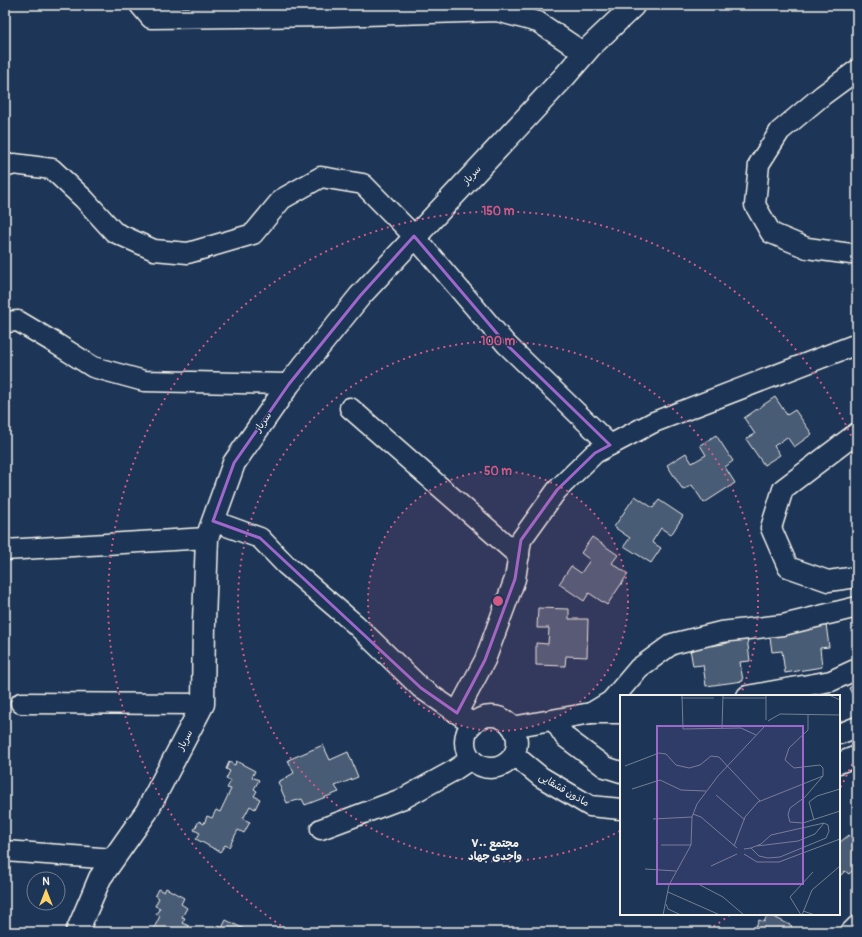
<svg xmlns="http://www.w3.org/2000/svg" width="862" height="937" font-family="Pangolin,'Playpen Sans Arabic',sans-serif">
  <rect width="100%" height="100%" fill="#1d3557"/>
  <filter id="ink" filterUnits="userSpaceOnUse"><feTurbulence type="fractalNoise" baseFrequency=".025" numOctaves="2"/><feDisplacementMap in="SourceGraphic" scale="8" xChannelSelector="R" yChannelSelector="G"/><feConvolveMatrix kernelMatrix="1 2 1 2 8 2 1 2 1" color-interpolation-filters="sRGB"/></filter>
  <g filter="url(#ink)">
    <!-- building -->
    <g fill="#485b74" stroke="#f4f1e8">
      <path d="M775,397L787,415L795,410L812,434L794,447L787,437L774,446L780,455L764,465L746,439L755,434L744,418Z"/>
      <path d="M716,435L733,461L725,467L735,483L704,503L692,485L683,490L667,465L686,453L692,463L706,455L700,445Z"/>
      <path d="M635,496L653,508L659,500L683,516L671,535L661,528L652,542L661,548L651,563L624,546L630,538L614,527Z"/>
      <path d="M592,537L618,555L612,563L628,574L607,605L589,593L584,601L559,584L571,566L581,573L590,560L581,553Z"/>
      <path d="M538,608L569,609V619H588L587,657L566,656L565,666L536,665V643L548,644L549,628H537Z"/>
      <path d="M825,616L829,647L820,648L822,667L785,673L782,651L772,652L768,623L792,632L807,630L806,619Z"/>
      <path d="M746,630L750,661L740,662L743,681L706,686L703,665L693,666L688,637L711,634L712,646L728,643L727,632Z"/>
      <path d="M857,684V704L849,688Z"/>
      <path d="M323,745L330,760L348,752L358,777L335,786L339,792L305,805L302,799L287,803L278,782L294,773L288,760Z"/>
      <path d="M236,761L255,771L252,777L259,780L254,789L257,791L254,796L260,799L255,809L250,806L243,819L250,822L244,833L238,830L229,847L225,845L220,852L196,839L200,833L194,830L199,821L204,824L207,816L212,818L216,810L220,812L231,789L227,788L231,781L226,779L230,771L226,769L229,762L235,765Z"/>
      <path d="M857,834V870L855,868L849,874L845,871L839,877V843L849,835L852,838Z"/>
      <path d="M166,888L184,898L181,904L187,908L182,917L185,918L182,923L189,926L186,932H152L160,916L156,914L160,908L155,906L159,898L155,895L158,889L164,892Z"/>
      <path d="M768,914L792,926L789,932H753L759,920L764,922Z"/>
      <path d="M226,920L250,932H214L217,925L222,928Z"/>
    </g>
    <g fill="none" stroke-linecap="round" stroke-linejoin="round">
      <defs>
        <g id="street">
          <path d="M140,5L151,18L332,16L497,11L538,22L584,53"/>
          <path d="M857,70L823,95L780,131L759,164L755,205L771,233L807,248L851,254L857,253"/>
          <path d="M5,167L14,164L52,169L84,199L114,232L154,250L188,253L253,234L282,199L321,177L363,184L414,236L506,344L610,445"/>
          <path d="M5,322L18,321L55,343L93,367L144,381L289,384"/>
          <path d="M350,408L519,556"/>
          <path d="M857,433L783,489L771,528L788,567L828,581L857,577"/>
          <path d="M213,521L260,538L286,565L355,624L421,688L473,724"/>
          <path d="M5,550L207,538"/>
          <path d="M747,696L831,681L857,669"/>
          <path d="M21,703L203,704"/>
          <path d="M457,713L485,660L515,579L521,540L557,490L595,453L654,422L857,344"/>
          <path d="M591,713H621"/>
          <circle cx="491" cy="742" r="26"/>
          <path d="M554,720L565,737L605,767L621,772"/>
          <path d="M512,727L591,713L611,701L639,668L672,644L721,632L783,625L857,607"/>
          <path d="M839,734L857,727"/>
          <path d="M514,755L541,777L590,806L621,809"/>
          <path d="M839,763L857,756"/>
          <path d="M321,829L404,798L453,771L471,759"/>
          <path d="M5,851L114,859"/>
          <path d="M851,932L857,926"/>
        </g>
        <path id="secondary" d="M77,932L100,878L147,811L203,704L204,622L207,538L234,463L289,384L360,296L565,76L590,47L633,6"/>
      </defs>
      <!-- street casing -->
      <use href="#street" stroke="#f4f1e8" stroke-width="23"/>
      <!-- secondary casing -->
      <use href="#secondary" stroke="#f4f1e8" stroke-width="25"/>
      <!-- street -->
      <use href="#street" stroke="#1d3557" stroke-width="20"/>
      <!-- secondary -->
      <use href="#secondary" stroke="#1d3557" stroke-width="22"/>
    </g>
  </g>
  <!-- marked area -->
  <path fill="none" stroke="#9f67cb" stroke-width="3" stroke-linejoin="round" d="M414,236L506,344L610,445L595,453L557,490L521,540L515,579L485,660L457,713L421,688L260,538L213,521L234,463L289,384L360,296Z"/>
  <!-- distance rings -->
  <circle cx="498" cy="601" r="130" fill="#d15985" fill-opacity=".12"/>
  <g fill="none" stroke="#d15985" stroke-width="2" stroke-dasharray="2 4">
    <circle cx="498" cy="601" r="130"/>
    <path d="M620 831A260 260 0 1 1 741 694"/>
    <path d="M857 753A390 390 0 0 1 839 790M730 915A390 390 0 0 1 705 932M291 932A390 390 0 1 1 857 449"/>
  </g>
  <g text-anchor="middle" dominant-baseline="central" stroke-width="3" stroke-linejoin="round" paint-order="stroke">
    <!-- street labels -->
    <g font-size="10" fill="#f4f1e8" stroke="#1d3557">
      <text transform="translate(472 175) rotate(-47)">سرباز</text>
      <text transform="translate(263 422) rotate(-55)">سرباز</text>
      <text transform="translate(185 740) rotate(-62)">سرباز</text>
      <text transform="translate(564 790) rotate(30)">ماذون قشقایی</text>
    </g>
    <!-- neighbourhood labels -->
    <g font-size="11" font-weight="bold" fill="#f4f1e8" stroke="#1d3557">
      <text x="495" y="843">مجتمع ۷۰۰<tspan x="495" dy="13">واحدی جهاد</tspan></text>
    </g>
  </g>
  <!-- overview -->
  <g transform="translate(620 695)">
    <rect width="220" height="220" fill="#1d3557"/>
    <path fill="none" stroke="#738091" stroke-width="1" d="M62,0L63,34L121,33L136,40M209,0L220,5M61,3H94M103,3H146M146,25V0M148,26L160,19L220,20M102,33L103,0M5,71L39,58L46,59L56,70L69,73L80,70L91,61L99,62L140,106M203,81L185,102L170,113L168,120L170,127L183,128L220,116M12,94L40,85L61,95L86,96M96,100L125,125M73,119L81,122L117,153M33,124L72,122M194,125L189,107L197,101L220,94M41,150H71M114,151L125,122L138,107L203,81V73L200,70L174,73L165,65L169,53L188,35V20M137,151L178,146L195,139L204,128M124,154L131,153L139,161L148,163L160,162L206,143L209,136L208,130L204,128L151,140L141,149L131,153M124,159L137,167H159L220,144M91,171L117,159M25,174L56,176M80,190L103,202L124,220M48,197L100,220M46,209L48,214L61,220M183,216L195,220M43,220L49,190L71,150L72,122L77,109L98,81L144,32M181,220L170,202L193,177M182,220L192,195L220,171"/>
    <path fill="#9f67cb" fill-opacity="0.15" stroke="#9f67cb" stroke-width="2" d="M37,31H183V189H37Z"/>
    <rect width="220" height="220" fill="none" stroke="#f4f1e8" stroke-width="2"/>
  </g>
  <circle cx="498" cy="601" r="6" fill="#d15985" stroke="#1d3557" stroke-width="2"/>
  <g font-size="12" text-anchor="middle" font-weight="bold" fill="#d15985" stroke="#1d3557" stroke-width="3" stroke-linejoin="round" paint-order="stroke">
    <text x="498" y="215">150 m</text>
    <text x="498" y="345">100 m</text>
    <text x="498" y="475">50 m</text>
  </g>
  <!-- margin -->
  <rect width="862" height="937" fill="none" stroke="#1d3557" stroke-width="20"/>
  <rect x="10" y="10" width="842" height="917" fill="none" stroke="#f4f1e8" stroke-width="1.5" filter="url(#ink)"/>
  <!-- north arrow -->
  <g transform="translate(46 891)"><circle r="19" fill="#1d3557" stroke="#738091"/>
  <path d="M0-3L7 15L0 10L-7 15Z" fill="#ffd166"/>
  <text y="-6" font-size="11" font-weight="bold" text-anchor="middle" fill="#f4f1e8">N</text>
  </g>
</svg>
